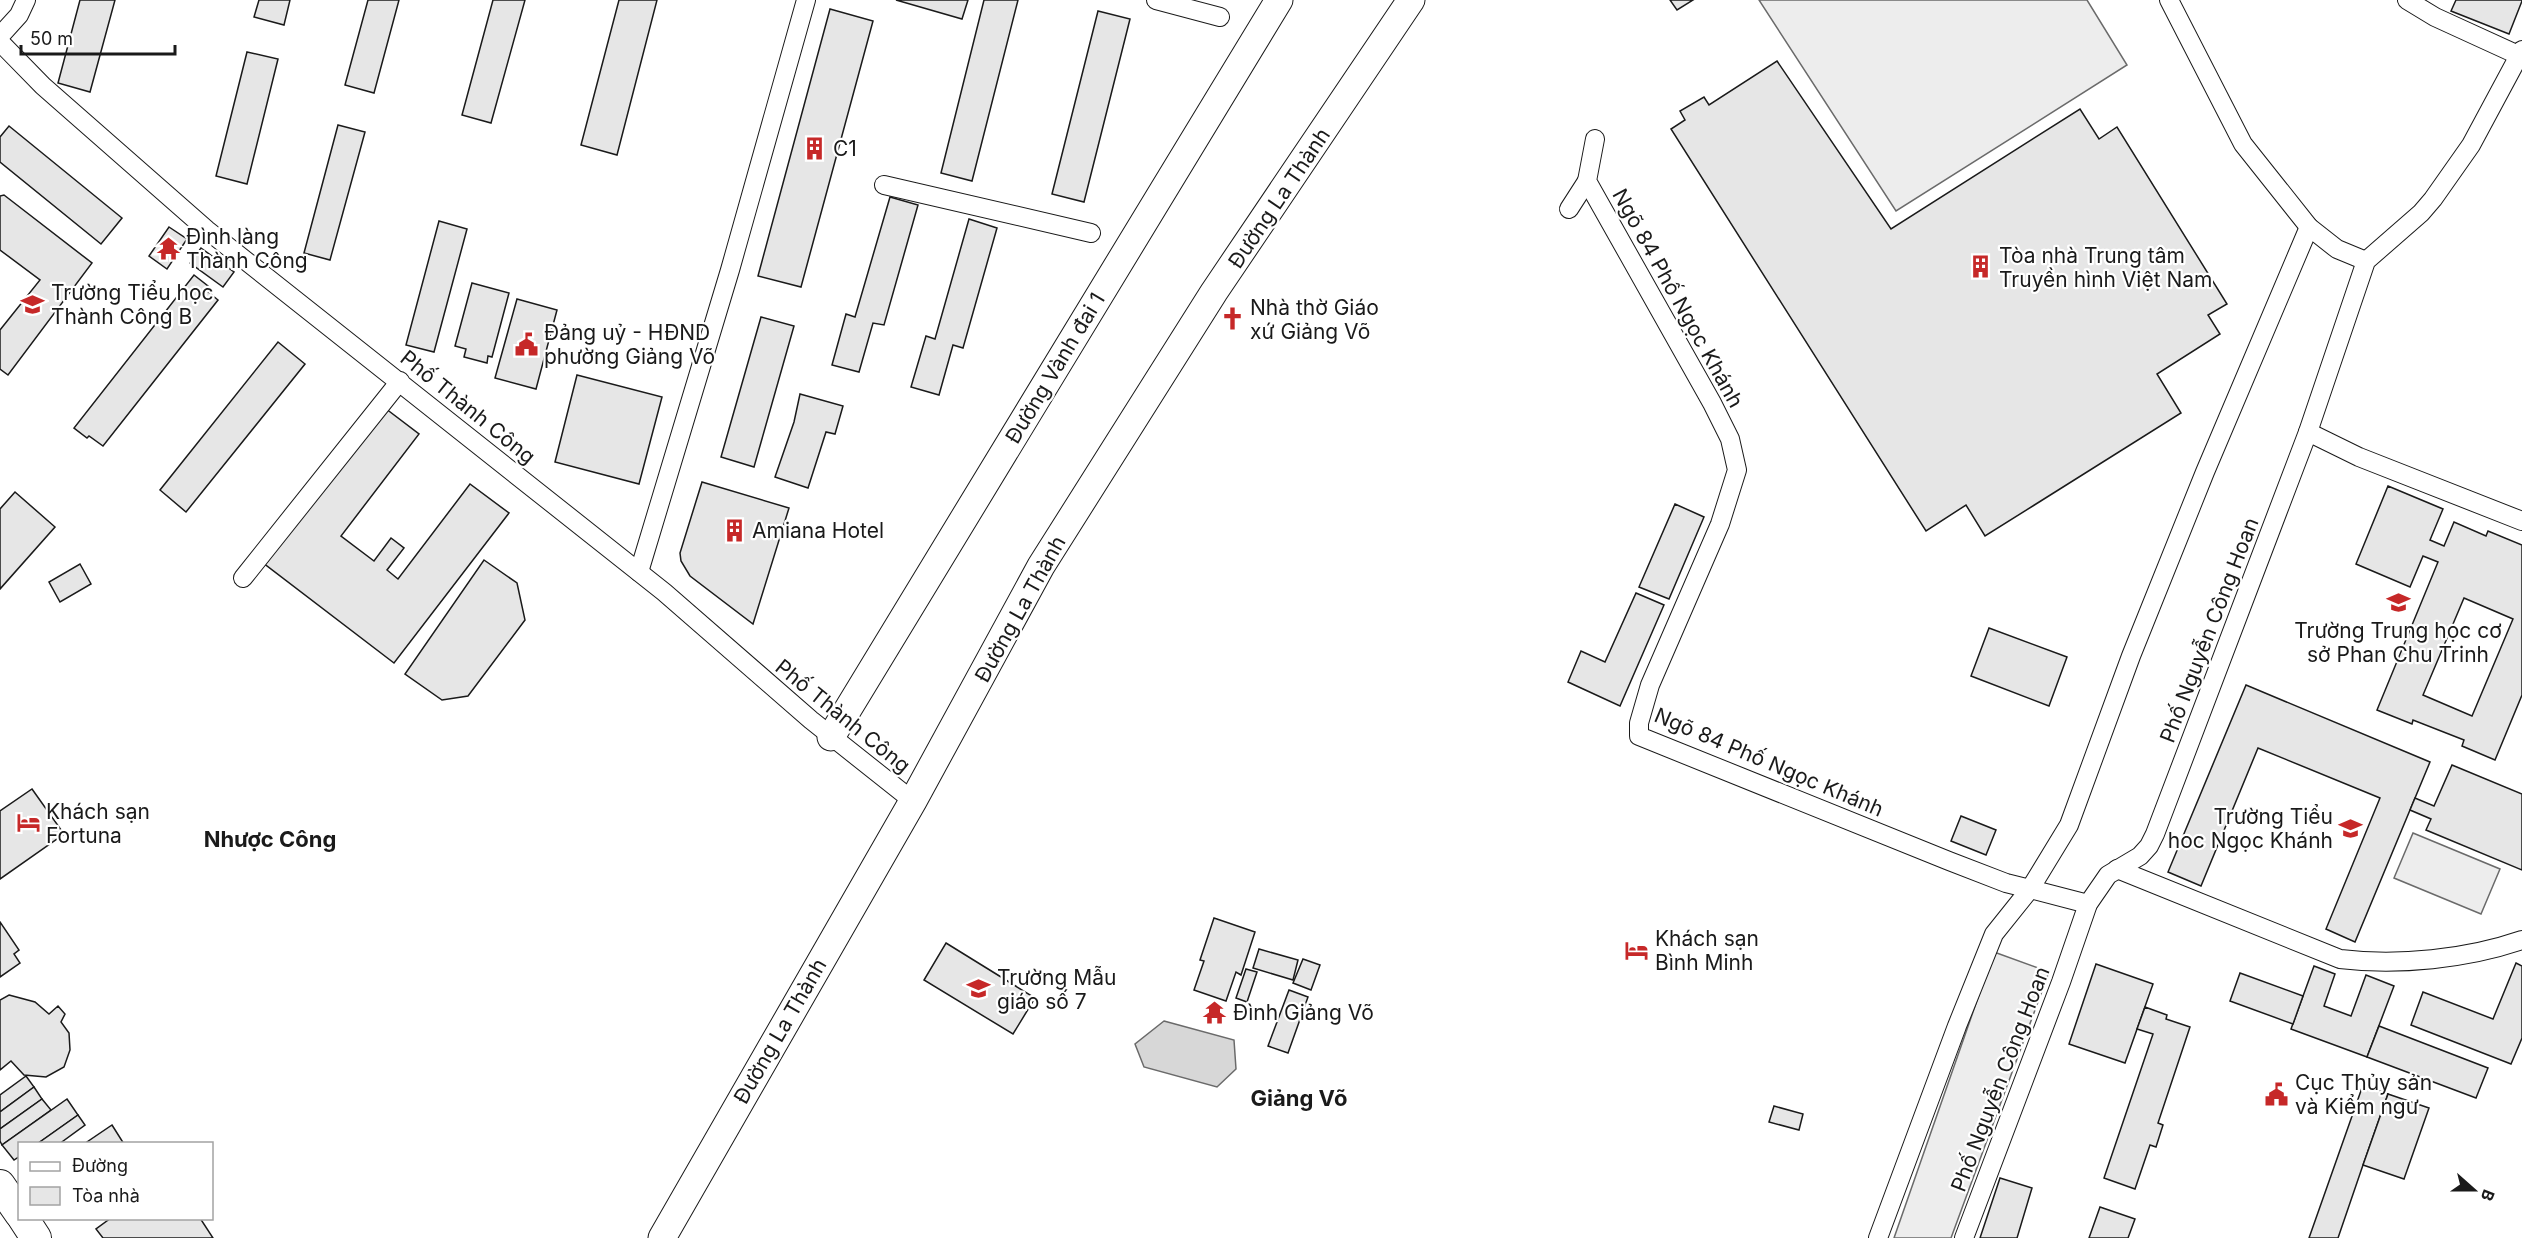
<svg xmlns="http://www.w3.org/2000/svg" width="2522" height="1238" font-family="Inter,sans-serif">
  <rect width="100%" height="100%" fill="#fff"/>
  <!-- built -->
  <g fill="#ededed" stroke="#6a6a6a" stroke-width="1.5">
    <path d="M1759,0H2087L2127,65L1896,211Z"/>
    <path d="M2413,833L2500,869L2481,914L2394,878Z"/>
    <path d="M1994,952L2049,972L1951,1238H1894Z"/>
  </g>
  <!-- water -->
  <path fill="#d7d7d7" stroke="#6a6a6a" stroke-width="1.5" d="M1164,1021L1234,1040L1236,1069L1217,1087L1144,1067L1135,1044Z"/>
  <!-- building -->
  <g fill="#e6e6e6" stroke="#1a1a1a" stroke-width="1.5" fill-rule="evenodd">
    <path d="M80,0H115L90,92L58,83Z"/>
    <path d="M259,0H290L284,25L254,17Z"/>
    <path d="M368,0H399L374,93L345,85Z"/>
    <path d="M493,0H525L491,123L462,115Z"/>
    <path d="M619,0H657L617,155L581,145Z"/>
    <path d="M896,0H968L962,19Z"/>
    <path d="M984,0H1018L972,181L941,173Z"/>
    <path d="M1670,0H1693L1677,10Z"/>
    <path d="M2456,0H2522V1L2509,34L2451,11Z"/>
    <path d="M830,9L873,21L801,287L758,276Z"/>
    <path d="M1098,11L1130,19L1084,202L1052,194Z"/>
    <path d="M247,52L278,59L247,184L216,176Z"/>
    <path d="M1777,61L1891,229L2080,109L2099,139L2117,127L2227,304L2208,315L2220,334L2157,374L2181,413L1985,536L1966,505L1926,531L1671,129L1685,120L1680,111L1704,97L1709,105Z"/>
    <path d="M338,125L365,132L330,260L304,253Z"/>
    <path d="M9,126L122,218L101,244L0,162V137Z"/>
    <path d="M4,195L92,263L8,375L0,369V330L40,280L0,250V196Z"/>
    <path d="M890,197L918,205L884,325L873,323L859,372L832,365L846,314L855,317Z"/>
    <path d="M969,219L997,228L963,348L953,345L939,395L911,387L926,336L935,339Z"/>
    <path d="M439,221L467,229L434,352L406,345Z"/>
    <path d="M169,227L187,239L167,269L149,256Z"/>
    <path d="M201,248L234,272L223,287L190,263Z"/>
    <path d="M194,275L208,286L206,290L218,300L103,446L89,436L87,438L74,428Z"/>
    <path d="M472,283L509,293L492,357L488,356L487,363L464,357L466,349L455,346Z"/>
    <path d="M517,299L557,310L536,389L495,378Z"/>
    <path d="M761,317L794,326L754,467L721,457Z"/>
    <path d="M278,342L305,364L186,512L160,490Z"/>
    <path d="M577,375L662,397L639,484L555,462Z"/>
    <path d="M800,394L843,406L835,434L826,432L808,488L775,477L794,422Z"/>
    <path d="M377,402L419,434L341,536L374,561L391,538L404,548L387,570L398,579L470,484L509,513L394,663L258,559Z"/>
    <path d="M702,482L789,508L753,624L690,576L681,561L680,553Z"/>
    <path d="M2388,486L2443,509L2430,540L2444,546L2454,522L2486,536L2488,531L2522,545V695L2495,760L2462,746L2464,740L2413,720L2412,724L2377,710L2438,562L2423,556L2410,587L2356,564ZM2464,598L2513,619L2472,716L2423,695Z"/>
    <path d="M15,492L55,527L0,589V509Z"/>
    <path d="M1675,504L1704,517L1669,599L1639,587Z"/>
    <path d="M484,560L517,583L525,620L468,696L442,700L405,674Z"/>
    <path d="M80,564L91,584L60,602L49,582Z"/>
    <path d="M1636,593L1664,605L1620,706L1568,682L1581,651L1605,662Z"/>
    <path d="M1989,628L2067,657L2049,706L1971,676Z"/>
    <path d="M2246,685L2430,762L2355,942L2326,929L2380,798L2258,748L2201,886L2168,872Z"/>
    <path d="M2452,765L2522,794V870L2426,830L2431,819L2410,810L2415,798L2434,806Z"/>
    <path d="M32,789L64,834L0,879V811Z"/>
    <path d="M1961,816L1996,830L1986,855L1951,841Z"/>
    <path d="M1214,918L1255,932L1241,975L1236,972L1226,1001L1194,990L1204,961L1200,960Z"/>
    <path d="M0,922L19,950L14,954L20,963L0,977Z"/>
    <path d="M946,943L1035,998L1013,1034L924,980Z"/>
    <path d="M1259,949L1298,960L1293,980L1253,968Z"/>
    <path d="M1303,959L1320,965L1311,990L1293,983Z"/>
    <path d="M2516,963L2522,966V1038L2511,1064L2411,1025L2423,992L2493,1019Z"/>
    <path d="M2096,964L2153,984L2125,1063L2069,1044Z"/>
    <path d="M2314,966L2335,974L2324,1006L2351,1016L2366,975L2394,986L2367,1057L2291,1029Z"/>
    <path d="M1246,969L1257,972L1247,1002L1236,998Z"/>
    <path d="M2240,973L2303,996L2293,1024L2230,1001Z"/>
    <path d="M1289,990L1308,997L1288,1053L1268,1046Z"/>
    <path d="M9,995L35,1002L49,1014L58,1006L65,1014L61,1022L69,1033L70,1050L64,1067L46,1077L24,1075L11,1061L0,1070V1000Z"/>
    <path d="M2145,1007L2167,1015L2166,1019L2190,1027L2158,1123L2163,1125L2156,1147L2150,1145L2135,1189L2104,1178L2153,1034L2137,1029Z"/>
    <path d="M2379,1026L2488,1068L2476,1098L2367,1057Z"/>
    <path d="M26,1076L34,1087L0,1112V1095Z"/>
    <path d="M2363,1085L2388,1094L2363,1165L2338,1238H2309Z"/>
    <path d="M34,1087L42,1099L0,1129V1112Z"/>
    <path d="M2388,1094L2429,1108L2404,1179L2363,1165Z"/>
    <path d="M42,1099L51,1110L2,1145L0,1141V1129Z"/>
    <path d="M67,1099L78,1115L37,1144H20V1156L14,1160L2,1145Z"/>
    <path d="M1774,1106L1803,1114L1799,1130L1769,1122Z"/>
    <path d="M78,1115L85,1125L59,1144H37Z"/>
    <path d="M112,1125L124,1144H84Z"/>
    <path d="M2000,1178L2032,1188L2017,1238H1980Z"/>
    <path d="M2100,1207L2135,1219L2128,1238H2089Z"/>
    <path d="M111,1218H200L213,1238H103L96,1229Z"/>
  </g>
  <g fill="none" stroke-linecap="round" stroke-linejoin="round">
    <defs>
      <g id="street">
        <path d="M1156,0L1220,17"/>
        <path d="M2169,0L2243,144L2309,227L2337,249L2366,261"/>
        <path d="M2407,0L2435,17L2518,55"/>
        <path d="M0,36L19,15L26,0"/>
        <path d="M0,42L43,86L207,230L664,592L811,720L913,801"/>
        <path d="M1595,139L1587,181L1712,403L1730,439L1737,470L1720,524L1650,685L1639,723V736L1949,861L2006,883L2030,889L1994,934L1957,1026L1878,1238"/>
        <path d="M884,185L1091,233"/>
        <path d="M1569,209L1587,181"/>
        <path d="M2308,432L2359,457L2522,521"/>
        <path d="M639,572L730,270L806,0"/>
        <path d="M243,578L400,381"/>
        <path d="M2117,869L2340,959C2398,966 2467,959 2522,940"/>
        <path d="M2088,904L2030,889L2069,825L2131,656L2205,472L2309,227"/>
        <path d="M1964,1238L2061,982L2088,904L2108,875L2140,856L2149,846L2155,834L2308,432L2366,261L2421,213L2433,199L2471,145L2522,50"/>
      </g>
      <g id="secondary">
        <path d="M831,737L1279,0"/>
        <path d="M662,1238L913,801L1041,566L1214,292L1411,0"/>
      </g>
      <g id="primary">
        <path d="M0,1185L20,1214"/>
        <path d="M23,1218L36,1238"/>
      </g>
    </defs>
    <!-- street casing -->
    <use href="#street" stroke="#1a1a1a" stroke-width="20"/>
    <!-- secondary casing -->
    <use href="#secondary" stroke="#1a1a1a" stroke-width="29"/>
    <!-- primary casing -->
    <use href="#primary" stroke="#1a1a1a" stroke-width="32"/>
    <!-- street -->
    <use href="#street" stroke="#fff" stroke-width="18"/>
    <!-- secondary -->
    <use href="#secondary" stroke="#fff" stroke-width="27"/>
    <!-- primary -->
    <use href="#primary" stroke="#fff" stroke-width="30"/>
  </g>
  <!-- icons -->
  <defs>
    <symbol id="building-bare" viewBox="-9 -9 18 18"><path d="M-4-6H4V6H1V3H-1V6H-4ZM-2.5-4.3h1.7v1.8h-1.7ZM.8-4.3h1.7v1.8H.8ZM-2.5-1h1.7V.8h-1.7ZM.8-1h1.7V.8H.8Z" fill="#c62828" stroke="#fff" stroke-width="2.5" paint-order="stroke"/></symbol>
    <symbol id="temple-bare" viewBox="-9 -9 18 18"><path d="M0-6L5-2H3V0L6.5 2.5H4V6H1.5V3h-3V6H-4V2.5H-6.5L-3 0V-2H-5Z" fill="#c62828" stroke="#fff" stroke-width="2.5" paint-order="stroke"/></symbol>
    <symbol id="school-bare" viewBox="-9 -9 18 18"><path d="M0-5L7-2L0 1L-7-2ZM-4 1L0 2.5L4 1V4Q0 6-4 4Z" fill="#c62828" stroke="#fff" stroke-width="2.5" paint-order="stroke"/></symbol>
    <symbol id="church-bare" viewBox="-9 -9 18 18"><path d="M-1.2-6h2.4v3.5h3.3v2.4h-3.3V6h-2.4V-.1h-3.3v-2.4h3.3Z" fill="#c62828" stroke="#fff" stroke-width="2.5" paint-order="stroke"/></symbol>
    <symbol id="civic-bare" viewBox="-9 -9 18 18"><path d="M-.6-6.5H3V-4.5H.6V-3L4-1V1h2V6H-6V1h2V-1L-.6-3ZM-1.2 2.5V6h2.4V2.5Z" fill="#c62828" stroke="#fff" stroke-width="2.5" paint-order="stroke"/></symbol>
    <symbol id="hotel-bare" viewBox="-9 -9 18 18"><path d="M-6-4.5h1.5V1H6V5H4.5V3h-9V5H-6ZM-4 0a1.8 1.8 0 1 1 3.6 0ZM.5 0V-2.5h3Q6-2.5 6 0Z" fill="#c62828" stroke="#fff" stroke-width="2.5" paint-order="stroke"/></symbol>
  </defs>
  <g fill-rule="evenodd">
    <use href="#building-bare" x="798" y="132" width="33" height="33"/>
    <use href="#temple-bare" x="152" y="232" width="33" height="33"/>
    <use href="#building-bare" x="1964" y="250" width="33" height="33"/>
    <use href="#school-bare" x="16" y="288" width="33" height="33"/>
    <use href="#church-bare" x="1216" y="302" width="33" height="33"/>
    <use href="#civic-bare" x="510" y="328" width="33" height="33"/>
    <use href="#building-bare" x="718" y="514" width="33" height="33"/>
    <use href="#school-bare" x="2382" y="586" width="33" height="33"/>
    <use href="#hotel-bare" x="12" y="806" width="33" height="33"/>
    <use href="#school-bare" x="2334" y="812" width="33" height="33"/>
    <use href="#hotel-bare" x="1620" y="934" width="33" height="33"/>
    <use href="#school-bare" x="962" y="972" width="33" height="33"/>
    <use href="#temple-bare" x="1198" y="996" width="33" height="33"/>
    <use href="#civic-bare" x="2260" y="1078" width="33" height="33"/>
  </g>
  <g text-anchor="middle" dominant-baseline="central" stroke-width="4.5" stroke-linejoin="round" paint-order="stroke">
    <!-- poi labels -->
    <g font-size="21" fill="#1a1a1a" stroke="#fff" text-anchor="start">
      <text x="833" y="148">C1</text>
      <text x="186" y="236">Đình làng<tspan x="186" dy="24">Thành Công</tspan></text>
      <text x="1999" y="255">Tòa nhà Trung tâm<tspan x="1999" dy="24">Truyền hình Việt Nam</tspan></text>
      <text x="51" y="292">Trường Tiểu học<tspan x="51" dy="24">Thành Công B</tspan></text>
      <text x="1250" y="307">Nhà thờ Giáo<tspan x="1250" dy="24">xứ Giảng Võ</tspan></text>
      <text x="544" y="332">Đảng uỷ - HĐND<tspan x="544" dy="24">phường Giảng Võ</tspan></text>
      <text x="752" y="530">Amiana Hotel</text>
      <text x="2398" y="630" text-anchor="middle">Trường Trung học cơ<tspan x="2398" dy="24">sở Phan Chu Trinh</tspan></text>
      <text x="46" y="811">Khách sạn<tspan x="46" dy="24">Fortuna</tspan></text>
      <text x="2333" y="816" text-anchor="end">Trường Tiểu<tspan x="2333" dy="24">hoc Ngọc Khánh</tspan></text>
      <text x="1655" y="938">Khách sạn<tspan x="1655" dy="24">Bình Minh</tspan></text>
      <text x="997" y="977">Trường Mẫu<tspan x="997" dy="24">giáo số 7</tspan></text>
      <text x="1233" y="1012">Đình Giảng Võ</text>
      <text x="2295" y="1082">Cục Thủy sản<tspan x="2295" dy="24">và Kiểm ngư</tspan></text>
    </g>
    <!-- street labels -->
    <g font-size="21" fill="#1a1a1a" stroke="#fff">
      <text transform="translate(1279 198) rotate(-56)">Đường La Thành</text>
      <text transform="translate(1678 298) rotate(61)">Ngõ 84 Phố Ngọc Khánh</text>
      <text transform="translate(1055 368) rotate(-59)">Đường Vành đai 1</text>
      <text transform="translate(468 407) rotate(39)">Phố Thành Công</text>
      <text transform="translate(1020 609) rotate(-61)">Đường La Thành</text>
      <text transform="translate(2209 630) rotate(-69)">Phố Nguyễn Công Hoan</text>
      <text transform="translate(843 716) rotate(39)">Phố Thành Công</text>
      <text transform="translate(1769 762) rotate(23)">Ngõ 84 Phố Ngọc Khánh</text>
      <text transform="translate(780 1031) rotate(-60)">Đường La Thành</text>
      <text transform="translate(2000 1079) rotate(-69)">Phố Nguyễn Công Hoan</text>
    </g>
    <!-- neighbourhood labels -->
    <g font-size="22" font-weight="bold" fill="#1a1a1a" stroke="#fff">
      <text x="270" y="839">Nhược Công</text>
      <text x="1299" y="1098">Giảng Võ</text>
    </g>
  </g>
  <!-- legend -->
  <rect x="18" y="1142" width="195" height="78" fill="#ffffff" stroke="#a3a3a3" stroke-width="1.5"/>
  <rect x="30" y="1162" width="30" height="9" fill="#ffffff" stroke="#a3a3a3" stroke-width="1.5"/>
  <text x="72" y="1172" font-size="18" fill="#1a1a1a">Đường</text>
  <rect x="30" y="1187" width="30" height="18" fill="#e6e6e6" stroke="#a3a3a3" stroke-width="1.5"/>
  <text x="72" y="1202" font-size="18" fill="#1a1a1a">Tòa nhà</text>
  <!-- north arrow -->
  <g transform="translate(2474 1190) rotate(111)" stroke="#ffffff" stroke-width="4.5" paint-order="stroke">
  <path d="M0-4.5L10 22L0 15L-10 22Z" fill="#1a1a1a"/>
  <text y="-9" font-size="16" font-weight="bold" text-anchor="middle" fill="#1a1a1a">B</text>
  </g>
  <!-- scale -->
  <path d="M21 45v9h154v-9" fill="none" stroke="#1a1a1a" stroke-width="3"/>
  <text x="30" y="45" font-size="18" fill="#1a1a1a" stroke="#ffffff" stroke-width="4.5" paint-order="stroke">50 m</text>
</svg>
